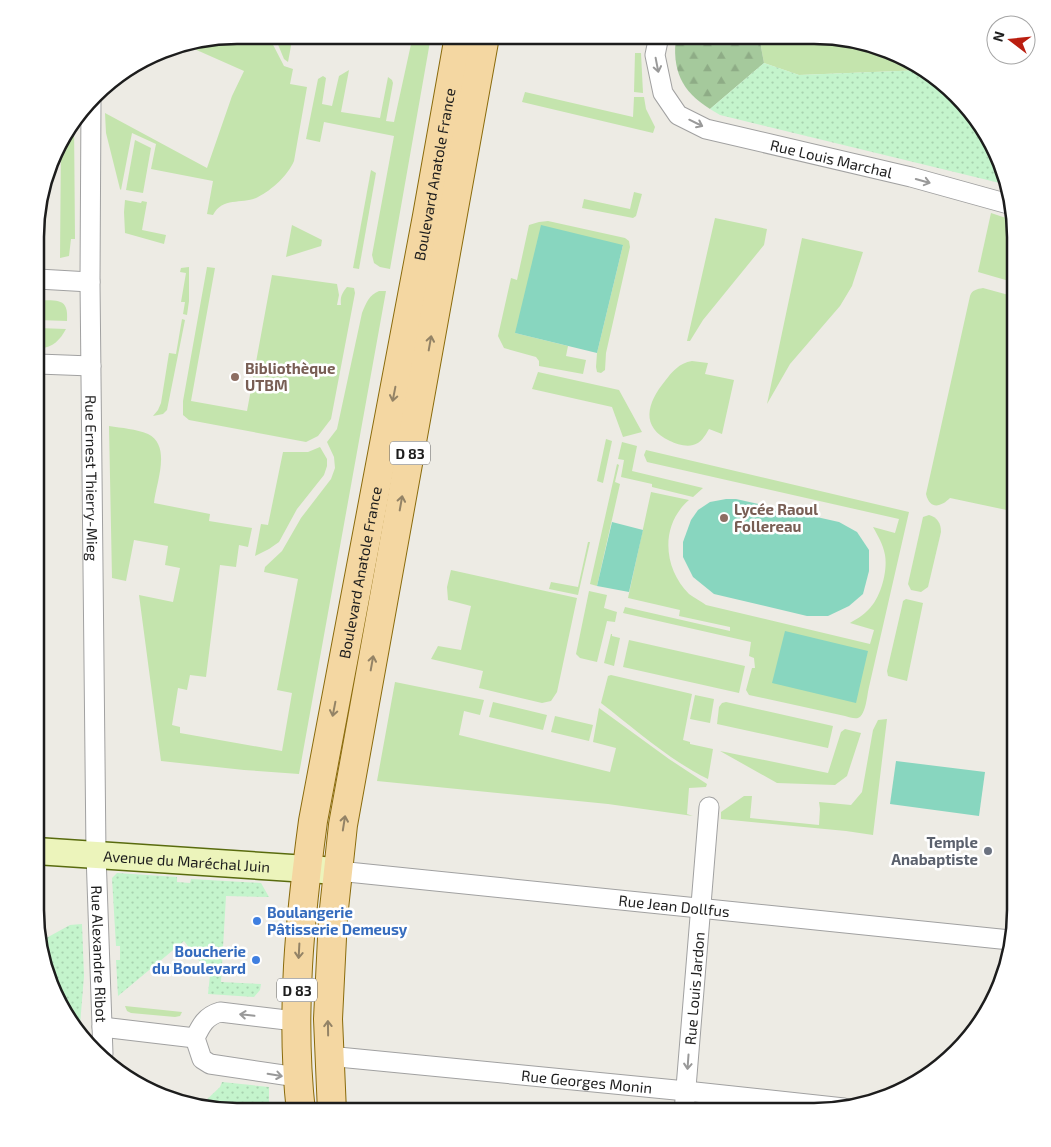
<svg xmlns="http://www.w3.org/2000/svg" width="1051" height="1147" font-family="'Exo 2',sans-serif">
  <defs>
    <pattern id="forest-firs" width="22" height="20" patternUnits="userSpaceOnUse" patternTransform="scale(1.25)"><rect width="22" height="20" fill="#a5c99c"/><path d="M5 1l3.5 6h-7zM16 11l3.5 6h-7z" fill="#8eac86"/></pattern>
    <pattern id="park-dots" width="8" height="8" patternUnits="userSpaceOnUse" patternTransform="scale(1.25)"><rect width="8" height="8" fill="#c4f4cc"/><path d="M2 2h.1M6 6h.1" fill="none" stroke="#a8d1af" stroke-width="1.8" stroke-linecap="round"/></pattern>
  </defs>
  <rect width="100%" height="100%" fill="#edebe4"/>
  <!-- grass -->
  <g fill="#c4e4ad">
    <path d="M236,35H268L284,66L293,69L290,84L307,87L294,161C288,175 272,190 258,197C243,205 223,196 213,215L207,214L213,181L151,169L156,144L132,133L121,190L120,189L106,133L105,113L207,168L232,96L244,71L183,44Z"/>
    <path d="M274,35H293L288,62L284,59Z"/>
    <path d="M413,35L431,36L390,269L380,267L374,263L372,255L394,136L324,122L320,142L306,139L318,79L323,76L326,78L322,104L332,106L339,76L349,70L341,112L380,118L388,77L392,80L393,83L386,121L394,122Z"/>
    <path d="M759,36L841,37L916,62L923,70L799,75L764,63Z"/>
    <path d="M635,53H641L643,93L634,92Z"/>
    <path d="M525,92L633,117L634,97H644L646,109L655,127L653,133L522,102Z"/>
    <path d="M74,121L75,239H71L69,256L60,258L61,139Z"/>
    <path d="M135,140L151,148L143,193L126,190Z"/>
    <path d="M371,170L376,173L359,269L353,268Z"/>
    <path d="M634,192L642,194L636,216L633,218L582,208L584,199L630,209Z"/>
    <path d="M125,200L141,203L142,201L147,202L142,230L166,235L164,244L125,233L124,212Z"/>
    <path d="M991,213L1015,221L1016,283L978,272Z"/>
    <path d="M715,218L767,229L764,245L703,320L690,341H687Z"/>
    <path d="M548,221L625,238L629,241L630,247L606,353L605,370L601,373L597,372L596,367L597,353L623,245L515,333L568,346L566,356L586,360L583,374L539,366V361L536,357L504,348L498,336L511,278L517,280L529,225L539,222Z"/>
    <path d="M292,225L322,240L321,246L286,257Z"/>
    <path d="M802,238L863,252L852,286L840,306L790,364L767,404Z"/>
    <path d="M189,267V301L187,315L183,314L185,302H181L186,273L180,272L181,268Z"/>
    <path d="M207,267L215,268L191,401L247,411L272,275L337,284L339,295L337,305H341C340,297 342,293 347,287L354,288L355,293L331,419L318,436L306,442L189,420L183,415V401Z"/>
    <path d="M983,288L1016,297V512L950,498C942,506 930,511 926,494L970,296C972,290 977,289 983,288Z"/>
    <path d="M379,291H386L299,774L244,770L161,761L139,595L173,602L180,568L165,565L168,546L134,540L126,581L112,578L109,426C122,428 136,429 148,434C172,446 156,483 154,503L210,514L209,521L252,528L248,547L239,545L236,567L220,565L206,677L190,675L187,690L178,688L172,725L180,727V733L282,751L292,693L277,690L298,579L264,572L265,567L282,551L301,518L331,479L335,468L334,457L327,442L337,429L362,313C366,303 369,295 379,291Z"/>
    <path d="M38,300C57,301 69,297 67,321L38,320Z"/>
    <path d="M182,319L185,320L167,410L163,414L153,416L158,410L161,403L169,353L176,354Z"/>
    <path d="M38,328L66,329C60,340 52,349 38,348Z"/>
    <path d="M692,361L708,363L705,374L734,380L722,434L709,429C705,436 701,443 693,445C686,447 676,444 670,441C640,427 647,403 665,381C672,372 679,363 692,361Z"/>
    <path d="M538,372L619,390L642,432L623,437L612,407L532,389Z"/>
    <path d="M606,439L612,441L603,483L597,481Z"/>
    <path d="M622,442L637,446L632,471L703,488L693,497L652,487V484L621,477L624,460L618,459Z"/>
    <path d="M320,447L327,459V466L324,475L297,509L279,542L269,549L255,556L261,524L268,525L283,452H308Z"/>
    <path d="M646,450L909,512L869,687C867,695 866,715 858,718C854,719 849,717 845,716L749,695L746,690L752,668H755L754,658L749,656L751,642L623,613L625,607L730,631V627L679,616L680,610L628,598L651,492L689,500C660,525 663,568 689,594C694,598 701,601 706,605L870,644L874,630L850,623C855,620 862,616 866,612C880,601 888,572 885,555C883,544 878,536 873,527L895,533L899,519L647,462L644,455Z"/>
    <path d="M617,464L619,465L615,482L620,484L597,586L590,584Z"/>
    <path d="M929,515C937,517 941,523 941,532L928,587L921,592L911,590L908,584L923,517Z"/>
    <path d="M588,542H590L578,595L549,589L551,582L578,587Z"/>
    <path d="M451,570L577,598L557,692L551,701L542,703L479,688L483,671L431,659L438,646L461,650L471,606L448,600L447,587Z"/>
    <path d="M589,591L607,595L604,608L617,612L615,622L607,621L597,662L580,658L576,654Z"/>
    <path d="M906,599L923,603L907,681L888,676L887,671L902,606L903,601Z"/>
    <path d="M611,634H612V636L620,638L614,666L604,663Z"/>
    <path d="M629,640L745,666L739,693L623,667Z"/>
    <path d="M611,675L692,694L683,740L690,742V744L713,749L708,779C669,760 635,729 601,703L608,676Z"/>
    <path d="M395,682L484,700L480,715L464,711L459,735L610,772L616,748L593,742L599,708L669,759L707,784L706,787L689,788L687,814L693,816L608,804L377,781Z"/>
    <path d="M695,695L714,699L710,723L690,719Z"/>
    <path d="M493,702L547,715L543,730L489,717Z"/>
    <path d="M726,702L833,726L828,748L717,724L719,707L722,703Z"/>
    <path d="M555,716L593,725L589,741L551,732Z"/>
    <path d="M887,719L873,835L846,831L721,819V812L744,796H752L750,818L819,825L820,809L819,802L851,805L862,792L873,730L878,720Z"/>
    <path d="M845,729L861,733L847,776L835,785L777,783L720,751L828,773L841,732Z"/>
    <path d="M125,1006L182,1012L180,1016L175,1017L131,1013L127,1011Z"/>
  </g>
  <!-- forest -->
  <path fill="url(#forest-firs)" d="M676,36H759L764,63L710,109C681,91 672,70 676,36Z"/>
  <!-- park -->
  <g fill="url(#park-dots)">
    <path d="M764,63L799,75L923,70L982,125L1005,172L1008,185L720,115L710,109Z"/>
    <path d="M117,873L177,877V882L190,883L191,879L261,883L269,897L226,896L221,982L261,984L260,990L254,997L208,994L210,975L184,941L118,996L116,960H120V946H116L112,878Z"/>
    <path d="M82,924L84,976L80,1025L82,1035L69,1022L46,975L39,942L70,925Z"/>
    <path d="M222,1082L269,1087V1108L224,1112L201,1105L220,1087Z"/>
  </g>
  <!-- pitch -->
  <g fill="#88d6bf">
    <path d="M541,225L623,245L597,353L515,333Z"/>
    <path d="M726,499H736L839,522L857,532L869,550V571L863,594L849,606L828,616H807L714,594L693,577L683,557V542L691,520L698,510L710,502Z"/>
    <path d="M612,522L643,530L629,592L597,586Z"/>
    <path d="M785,631L868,651L856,703L772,683Z"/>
    <path d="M896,761L985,772L979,816L890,804Z"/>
  </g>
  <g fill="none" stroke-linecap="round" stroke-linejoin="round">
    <defs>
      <g id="street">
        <path id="s1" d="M659,36L655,55L663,93L678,115L706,129L911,177L1012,205"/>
        <path id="s2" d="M91,100L90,282L96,854L103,1054"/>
        <path d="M38,279L90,282"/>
        <path d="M38,364L91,366"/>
        <path id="s3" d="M338,871L1010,940"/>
        <path d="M295,1021L220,1012C206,1016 201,1025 195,1038L202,1059L210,1064L297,1077"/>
        <path d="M102,1027L195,1038"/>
        <path id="s4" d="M328,1056L686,1091L844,1108"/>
        <path id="s5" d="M684,1112L709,807"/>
      </g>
      <g id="secondary">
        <path id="s6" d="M36,851L338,871"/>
      </g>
      <g id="primary">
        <path id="s7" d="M301,1112C290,1014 300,918 313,821L427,216L459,36"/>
        <path d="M332,1112L328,1019L333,918L343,825L485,36"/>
      </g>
    </defs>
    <!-- street casing -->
    <use href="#street" stroke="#a1a1a1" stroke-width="21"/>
    <!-- secondary casing -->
    <use href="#secondary" stroke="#596b0e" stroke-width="29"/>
    <!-- primary casing -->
    <use href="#primary" stroke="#8a6b0c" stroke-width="30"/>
    <!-- street -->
    <use href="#street" stroke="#fff" stroke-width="19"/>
    <!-- secondary -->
    <use href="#secondary" stroke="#ecf4bb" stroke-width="26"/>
    <!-- primary -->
    <use href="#primary" stroke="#f4d7a2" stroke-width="28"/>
  </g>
  <!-- one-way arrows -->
  <defs><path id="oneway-shaft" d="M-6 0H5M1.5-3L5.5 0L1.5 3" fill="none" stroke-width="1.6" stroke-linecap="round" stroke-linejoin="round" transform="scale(1.25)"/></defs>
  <g stroke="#999">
    <use href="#oneway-shaft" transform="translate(657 65) rotate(79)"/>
    <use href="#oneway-shaft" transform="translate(696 123) rotate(26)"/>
    <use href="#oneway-shaft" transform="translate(923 181) rotate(16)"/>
    <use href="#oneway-shaft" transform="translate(247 1015) rotate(-174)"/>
    <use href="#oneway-shaft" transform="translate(688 1062) rotate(94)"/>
    <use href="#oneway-shaft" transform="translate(275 1075) rotate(9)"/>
  </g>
  <g stroke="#938366">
    <use href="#oneway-shaft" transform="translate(430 343) rotate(-80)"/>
    <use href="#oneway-shaft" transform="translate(394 394) rotate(101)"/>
    <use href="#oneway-shaft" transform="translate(401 503) rotate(-80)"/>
    <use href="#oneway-shaft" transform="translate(372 663) rotate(-80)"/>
    <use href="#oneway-shaft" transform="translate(334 709) rotate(101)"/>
    <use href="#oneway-shaft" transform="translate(344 823) rotate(-81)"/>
    <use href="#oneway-shaft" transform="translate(299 951) rotate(93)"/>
    <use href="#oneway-shaft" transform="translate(328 1028) rotate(-91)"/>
  </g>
  <!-- markers -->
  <g fill="#8d6e63" stroke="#fff" stroke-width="2">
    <circle cx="235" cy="377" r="5"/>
    <circle cx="724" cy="518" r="5"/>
  </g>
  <circle fill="#6b7280" stroke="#fff" stroke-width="2" cx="988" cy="851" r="5"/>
  <g fill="#3f7fe0" stroke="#fff" stroke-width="2">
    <circle cx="257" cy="921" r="5"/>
    <circle cx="256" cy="960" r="5"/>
  </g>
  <g text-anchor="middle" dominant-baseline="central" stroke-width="5" stroke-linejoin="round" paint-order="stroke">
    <!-- shield labels -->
    <g fill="#fff" stroke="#616161" stroke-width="1">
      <rect x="390" y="441.5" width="40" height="23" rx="4"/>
      <rect x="277" y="978.5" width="40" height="23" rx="4"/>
    </g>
    <g font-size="14" font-weight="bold" fill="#1d1d1d">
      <text x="410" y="453">D 83</text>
      <text x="297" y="990">D 83</text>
    </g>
    <!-- street labels -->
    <g font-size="15" fill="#1d1d1d" stroke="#fff">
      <text stroke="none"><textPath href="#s1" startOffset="245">Rue Louis Marchal</textPath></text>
      <text stroke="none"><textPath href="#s7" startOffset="950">Boulevard Anatole France</textPath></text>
      <text stroke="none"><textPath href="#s2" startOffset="378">Rue Ernest Thierry-Mieg</textPath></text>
      <text stroke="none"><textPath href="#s7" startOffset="545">Boulevard Anatole France</textPath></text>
      <text stroke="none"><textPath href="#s6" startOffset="151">Avenue du Maréchal Juin</textPath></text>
      <text stroke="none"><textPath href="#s3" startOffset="338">Rue Jean Dollfus</textPath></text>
      <text stroke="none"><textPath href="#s2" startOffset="854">Rue Alexandre Ribot</textPath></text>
      <text stroke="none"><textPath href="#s5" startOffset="124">Rue Louis Jardon</textPath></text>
      <text stroke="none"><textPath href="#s4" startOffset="260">Rue Georges Monin</textPath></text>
    </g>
    <!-- education labels -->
    <g font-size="15" font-weight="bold" fill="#785e54" stroke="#fff" text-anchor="start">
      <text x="245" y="368">Bibliothèque<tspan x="245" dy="17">UTBM</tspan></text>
      <text x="734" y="509">Lycée Raoul<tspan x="734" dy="17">Follereau</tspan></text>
    </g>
    <!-- worship labels -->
    <g font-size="15" font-weight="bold" fill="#5b616d" stroke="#fff" text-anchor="end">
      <text x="978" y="842">Temple<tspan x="978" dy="17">Anabaptiste</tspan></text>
    </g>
    <!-- shop labels -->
    <g font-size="15" font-weight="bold" fill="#366cbe" stroke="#fff" text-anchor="start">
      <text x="267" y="912">Boulangerie<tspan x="267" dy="17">Pâtisserie Demeusy</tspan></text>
      <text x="246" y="951" text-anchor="end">Boucherie<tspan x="246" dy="17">du Boulevard</tspan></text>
    </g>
  </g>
  <!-- crop -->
  <path d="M0 0H1051V1147H0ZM237 44H814A193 193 0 0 1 1007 237V910A193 193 0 0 1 814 1103H237A193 193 0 0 1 44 910V237A193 193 0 0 1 237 44Z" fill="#fff" fill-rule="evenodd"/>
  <path fill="none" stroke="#1d1d1d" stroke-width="2.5" d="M237 44H814A193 193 0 0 1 1007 237V910A193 193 0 0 1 814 1103H237A193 193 0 0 1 44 910V237A193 193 0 0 1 237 44Z"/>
  <!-- north arrow -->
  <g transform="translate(1011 40) rotate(286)"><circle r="24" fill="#ffffff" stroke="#a5a5a5"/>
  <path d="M0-4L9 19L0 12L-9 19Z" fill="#ba1e10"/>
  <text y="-8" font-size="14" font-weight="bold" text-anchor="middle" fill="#1d1d1d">N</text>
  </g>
</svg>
